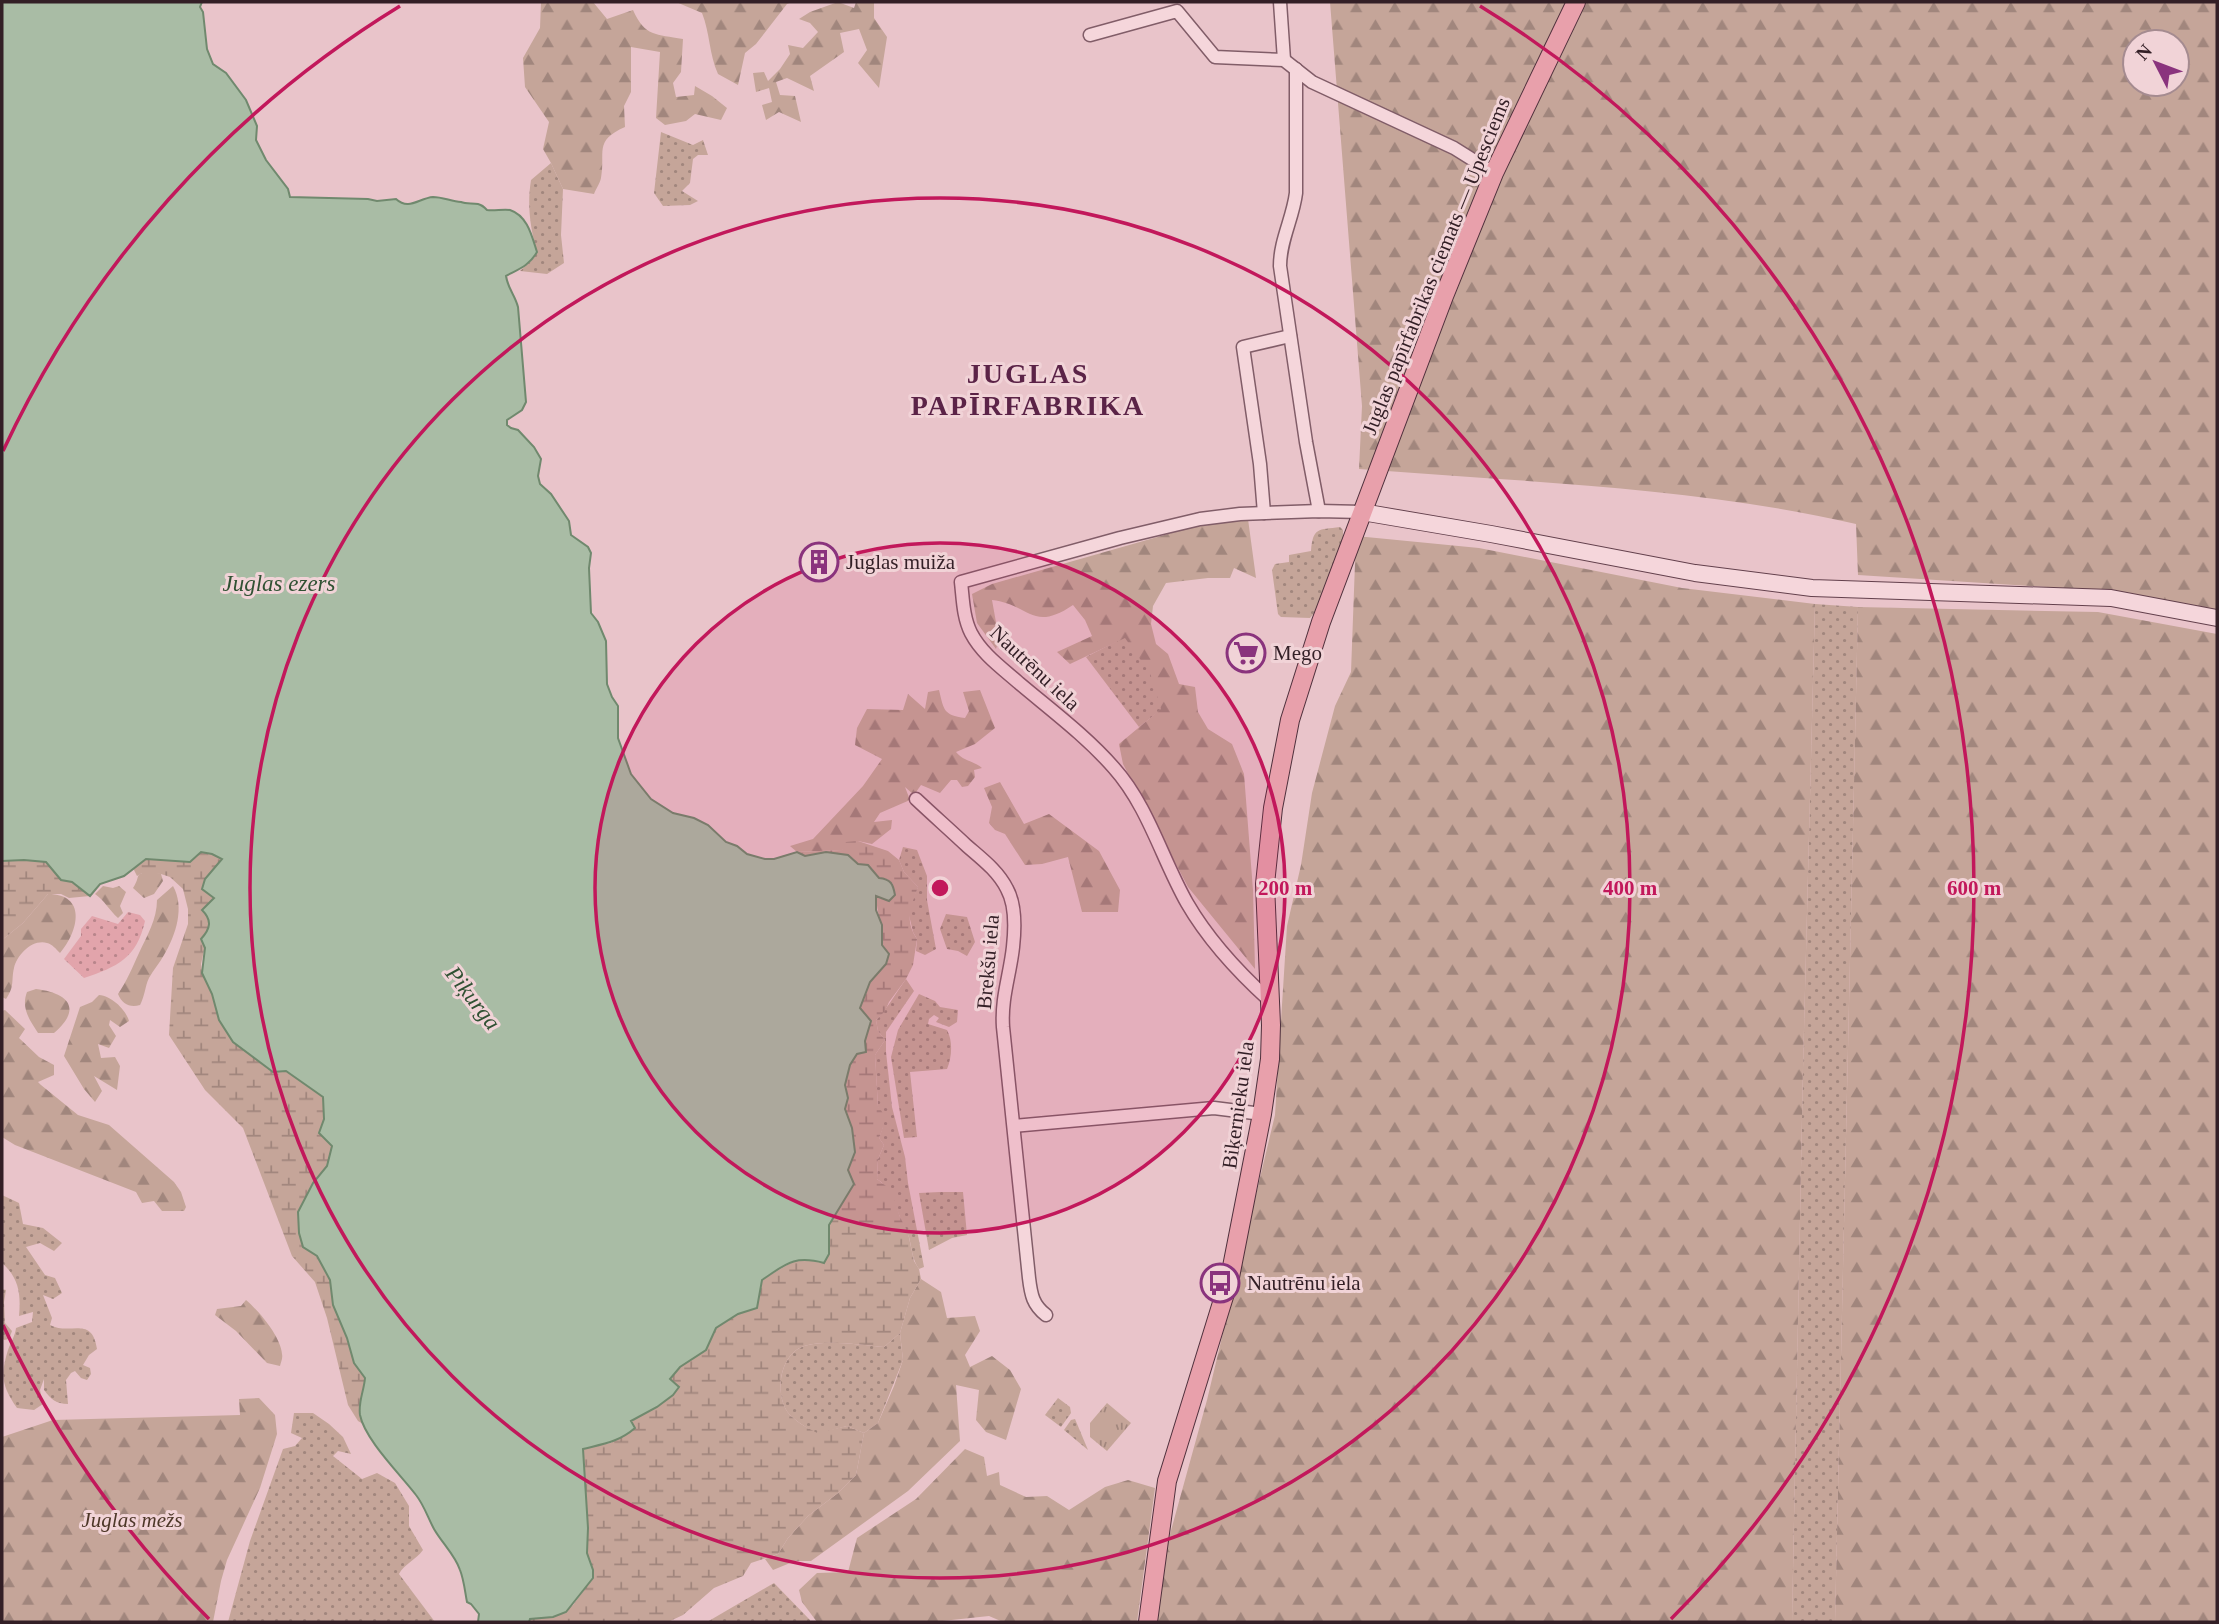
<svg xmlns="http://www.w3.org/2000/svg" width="2219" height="1624" font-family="'Times New Roman',serif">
  <defs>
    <pattern id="grass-dots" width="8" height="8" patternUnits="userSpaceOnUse" patternTransform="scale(1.75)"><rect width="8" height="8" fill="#c5a599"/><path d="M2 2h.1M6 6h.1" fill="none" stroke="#a1867d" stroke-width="1.8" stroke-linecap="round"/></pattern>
    <pattern id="forest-firs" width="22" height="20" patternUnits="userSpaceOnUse" patternTransform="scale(1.75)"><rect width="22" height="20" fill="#c5a599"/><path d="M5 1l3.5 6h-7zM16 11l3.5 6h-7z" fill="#a1867d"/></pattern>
    <pattern id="wetland-marsh" width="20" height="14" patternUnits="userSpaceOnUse" patternTransform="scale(1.75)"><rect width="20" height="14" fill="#c5a599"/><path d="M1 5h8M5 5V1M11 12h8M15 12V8" fill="none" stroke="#a1867d"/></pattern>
    <pattern id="sand-dots" width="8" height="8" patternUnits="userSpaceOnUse" patternTransform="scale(1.75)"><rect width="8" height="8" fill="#e2a4ab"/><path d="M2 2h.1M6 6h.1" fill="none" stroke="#b8858b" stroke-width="1.8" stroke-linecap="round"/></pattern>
    <pattern id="park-tufts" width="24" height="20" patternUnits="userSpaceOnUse" patternTransform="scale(1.75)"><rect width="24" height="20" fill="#c5a599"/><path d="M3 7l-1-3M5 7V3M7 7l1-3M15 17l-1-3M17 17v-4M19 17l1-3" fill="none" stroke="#a1867d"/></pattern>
  </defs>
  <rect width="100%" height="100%" fill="#e9c4ca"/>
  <!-- grass -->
  <g fill="url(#grass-dots)">
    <path d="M661,132L693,145L703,140L708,155H698L693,159L690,183L682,191L698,201L690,205L663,206L654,193Z"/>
    <path d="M551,163L563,189L561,235L564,263L547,274L520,271L532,260L537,252C530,227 527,205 531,180Z"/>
    <path d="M1340,527L1343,530V539L1316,611L1310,618L1281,617L1278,614L1272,570L1275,564L1289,562V555L1311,551C1313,527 1318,530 1340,527Z"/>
    <path d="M1815,604L1858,607L1835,1622H1792L1803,1068Z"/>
    <path d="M1127,636L1151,672L1162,709L1139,727L1086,657Z"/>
    <path d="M903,847L917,850L927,876V900L936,949L925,955L916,951L917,939L913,932L908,911L918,887L904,872L899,860Z"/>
    <path d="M946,914L967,917L975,942L967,956L958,951L947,949L940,929Z"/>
    <path d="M906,979L914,991L886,1032V1052L892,1107L905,1157L908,1183L924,1267L919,1269C912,1259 912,1249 909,1237C907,1230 902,1224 900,1217C894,1202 890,1187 877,1179L878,1159L884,1145L879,1138L883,1127L878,1107L875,1055L885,1040L878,1031L876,1020C888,1008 896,993 906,979Z"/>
    <path d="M919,994L935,1001L940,1007L958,1010L957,1022L949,1027L936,1022L939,1018L934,1015L929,1019L928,1024L947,1030C953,1041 952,1057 947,1069L910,1072L917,1137L904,1138L891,1057L898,1030Z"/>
    <path d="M940,1192H963L967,1235L952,1238L929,1250L919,1193Z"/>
    <path d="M2,1195L19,1203L23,1224L43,1228L62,1243L54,1251L40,1243L26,1247L45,1275L55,1278L62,1293L53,1299L43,1295L52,1318L50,1325C70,1336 92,1315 97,1349L89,1355L83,1365L90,1368L91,1374L87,1380L81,1378L75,1371L71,1373L66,1380L68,1404C56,1404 51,1399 44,1390V1379L40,1390L43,1404L34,1410L17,1408C2,1386 0,1376 8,1350C11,1342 15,1336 16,1328L32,1322L33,1312L19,1316C21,1294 19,1278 2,1263Z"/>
    <path d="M2,1289L6,1290L4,1302L5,1323L12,1331L9,1339L4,1340L2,1338Z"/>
    <path d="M900,1333L903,1360L878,1423L864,1433L847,1426L817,1434C808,1428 798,1423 790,1415C774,1398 778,1355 804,1346C827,1339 860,1345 884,1347Z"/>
    <path d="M1058,1398L1070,1407L1071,1413L1061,1427L1045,1415Z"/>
    <path d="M294,1413H313L329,1424L343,1437L351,1454L338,1451L333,1456L362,1479L377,1473L395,1483L409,1506V1526L423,1550C416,1560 404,1564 399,1574L435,1622H228L250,1541L283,1449L295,1446L302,1438L291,1433Z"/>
    <path d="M1075,1419L1088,1450L1064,1430L1071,1420Z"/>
    <path d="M774,1583L810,1620V1622H707Z"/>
  </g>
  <!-- forest -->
  <g fill="url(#forest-firs)" fill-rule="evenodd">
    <path d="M541,2H593L607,19L633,10C645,37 656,34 683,39L681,72L673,83L676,97L694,95L695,86L712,96L727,108L721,120L695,114L686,121L665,125L656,118L660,52L631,47V92L624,106L625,127C593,141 606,152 601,178C600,183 596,189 594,194L563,189L551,163L543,149L549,122L525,87L523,58L540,28Z"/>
    <path d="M676,2H792L787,4L756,44L745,53L738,85L718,74C709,54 710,33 702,13Z"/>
    <path d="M838,2L854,8L856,2H874V18L887,37L879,88L858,63L867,50L859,29L840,33L844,52L810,76L814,91L787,78L776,82L780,95L795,96L801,122L779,112L766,120L762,105L772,102L769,88L756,92L753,73L764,72L768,81L780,69L790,54L788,45L803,48L818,32L810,23L799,19L810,12Z"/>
    <path d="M1330,2H2217V610L2125,592L1858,575L1856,524C1695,487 1524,482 1359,469L1362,406ZM2135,42H2177V84H2135Z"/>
    <path d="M1248,519L1256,578L1234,568L1230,578H1208L1166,583L1153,606L1151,624L1156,644L1168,654L1179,684L1195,687L1198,712L1208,729L1232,744L1244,774L1253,890L1255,969L1188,887L1123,764L1119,744L1161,709L1150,673L1125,638L1070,664L1057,652L1092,636L1085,620L1073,605C1032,633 1029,604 992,600L999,639L996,649L977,623L972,594L992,584L1189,528Z"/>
    <path d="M1356,536L1479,548L1682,588L1815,604L1803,1068L1792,1622H1153L1159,1574L1207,1400L1275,1115L1287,926L1301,865L1312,793L1335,706L1351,672Z"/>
    <path d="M1858,607L2098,612L2217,634V1622H1835Z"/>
    <path d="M939,690C944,710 943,715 965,718L969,711L963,692L980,690L995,728L975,744L956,752C963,761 974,761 982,768L974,770L975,777L968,786L962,787L957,780H951L940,793L921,785L914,795L905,787L910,800L880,813L874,822L892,820L891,829L872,844L858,841L842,850L797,852L790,846L813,839L863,786L882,759L855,745L857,728L867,709L903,710L908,694L925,709L928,692Z"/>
    <path d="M1000,782L1024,824L1049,814L1099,851L1120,890L1118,912H1082L1068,857L1042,864L1025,865L1005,834L995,830L989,823L992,807L984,788Z"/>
    <path d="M153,872L161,874L163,881L154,894L144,898L133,888C142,875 132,873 153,872Z"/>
    <path d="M103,886L113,888L119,886L126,892L120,906L123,913L118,918C109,910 105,901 95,894Z"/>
    <path d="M173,886C185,907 176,935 164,955C160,963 153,970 149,978C145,986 145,996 140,1005C130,1008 122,1004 118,994C127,981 132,968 139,953C147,936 157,919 157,900Z"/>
    <path d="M48,894C87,894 79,931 60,953C56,949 52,944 47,943C32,939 17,955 14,968C11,981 15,986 6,999L2,997V940L23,923Z"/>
    <path d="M36,989C68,993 83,1008 54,1033H38C29,1019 21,1008 27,992Z"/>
    <path d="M99,995C112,996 126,1010 129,1021L120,1027L110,1020L109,1025L116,1036L109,1048L98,1044L101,1058L115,1057L120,1066L117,1090L94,1076L102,1091L95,1102L84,1089L64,1056L80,1007L92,1002Z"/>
    <path d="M5,1010L25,1029L19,1038L39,1057L54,1065V1075L38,1082L41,1085L78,1115L109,1125L174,1182L181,1192L186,1207L184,1211H162L154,1201L142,1203L136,1192L15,1145L2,1137V1011Z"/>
    <path d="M921,1279L941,1292L947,1318L975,1316L980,1331L965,1355L970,1367L992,1356L1010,1370L1021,1389L1006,1440L986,1432L976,1420L979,1390L956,1385L960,1441L908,1491L811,1561H795L773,1570L765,1559L778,1554L788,1538L808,1516L838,1493L856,1475L864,1433L878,1423L894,1386L903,1360L900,1333L910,1298Z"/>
    <path d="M246,1300C259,1311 281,1337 282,1354C283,1358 281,1362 280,1366L267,1363L236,1331L215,1315L217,1309L241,1306Z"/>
    <path d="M259,1398L275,1415L277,1434L260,1488L227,1560L221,1581L213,1622H2V1437L53,1420L240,1415L239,1399Z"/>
    <path d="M965,1449L984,1457L987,1476L999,1472L1000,1485L1026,1497L1047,1496L1069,1510L1105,1487L1128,1480L1155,1488L1137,1622H1003L989,1616L933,1622H817L802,1602L799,1590L817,1573L848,1572L857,1538L916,1499Z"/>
  </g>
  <!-- wetland -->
  <g fill="url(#wetland-marsh)">
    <path d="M858,841L888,851L899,860L904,872L918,887C911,907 904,919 917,939L913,965L906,979L889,1002L885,1011L876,1020L878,1031L885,1040L875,1055L878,1107C888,1116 884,1126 879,1138L884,1145L878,1159L877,1179L891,1190L900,1217L908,1233L914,1261L919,1269L921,1279L910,1298L900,1333L884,1347C860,1345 827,1339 804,1346C778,1355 774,1398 790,1415C798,1423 808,1428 817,1433L847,1426L864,1433L856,1475L838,1493L808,1516L788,1538L778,1554L751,1563L743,1576L714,1588L683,1615L668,1622H529L530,1619L553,1617L560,1613L573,1605L593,1578V1570L587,1553L588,1528L583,1448L611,1443L631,1422L673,1395L670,1380L680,1367L706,1350L716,1328L738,1314L756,1307L762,1280L794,1261L829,1254V1225L854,1184L848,1170C854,1155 856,1143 851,1127C850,1122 846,1117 845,1111C844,1106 848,1101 847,1095C845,1075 846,1071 857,1053L866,1051L865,1042L871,1021L860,1009L870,982L886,964C881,941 880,918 875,895L893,884L887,879L879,878L868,865L858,864L848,855L826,852L805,856L797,852L842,850L846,842Z"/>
    <path d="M201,852L212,854L222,859L214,898L208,916L210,923L201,964L202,973L212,994L219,1020L233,1042L273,1072L286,1071L323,1097L324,1119L319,1133L332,1146L327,1166L313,1183L298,1212L303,1247L317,1256L330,1280L333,1305L347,1338L354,1363L365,1378C363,1395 357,1407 363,1424L358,1421L348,1405L327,1318L315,1282L292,1256L243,1128L205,1090L169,1035L173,968L188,924V909L183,889L170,877L161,874L142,873L137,876L133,868L146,859H158Z"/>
    <path d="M24,860L46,862L61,879L72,882L90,896L69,898L61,894H48L23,923L2,940V861Z"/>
  </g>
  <!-- sand -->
  <path fill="url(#sand-dots)" d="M128,912L140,915L145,921C137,958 117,967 84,978L64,959L81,936V929L92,916L118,924Z"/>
  <!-- park -->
  <path fill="url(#park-tufts)" d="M1107,1403L1131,1423L1107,1451L1090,1437V1423Z"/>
  <!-- water -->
  <path fill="#a9bca5" stroke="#70896e" stroke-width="2" d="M2,2H202L200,7L203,12L207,49L213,64L226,73L246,100L257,126L256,140L266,160L288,189L290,197L368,199L377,201L396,199C409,211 419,198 433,197C442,197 451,201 461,202C466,204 472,203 478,204C482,205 483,206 487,210C494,211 503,209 510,210C528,216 532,237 537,252C529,266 519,269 506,276C508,289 515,295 518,307L526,402L522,410L507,420V425L511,428L518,430L534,447L541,459L538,476L540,484L551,494L569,521L571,535L588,547L591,553L589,568L591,613L598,622L606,641L607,684L612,697L618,706V738L631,774L651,799L673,813L694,818L708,825L726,842L737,846L747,854L765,859H774L797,852L805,856L826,852L848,855L858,864L868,865L879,878C891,879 893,884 895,895L889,901L876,896V910L882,925V945L889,954L886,964L870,982L860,1008L871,1021L865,1041L866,1052L857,1054L850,1065L845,1085L848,1098L845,1109L852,1128L855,1152L848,1170L854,1184L829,1225V1254L824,1263C794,1255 786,1264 762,1280L757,1308L738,1314L716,1328L706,1350L680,1367L670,1379L679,1387L673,1395L657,1407L631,1421L635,1428C619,1442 603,1444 583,1449L588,1528L587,1553L593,1570V1578L566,1612L553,1617L530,1619L529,1622H478L479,1614L471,1604L467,1602C465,1592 464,1580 460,1570C455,1555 442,1543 434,1529C428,1518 424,1505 416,1495C401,1475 365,1440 360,1415C358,1402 364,1391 365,1378L354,1363L347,1338L333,1305L330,1280L317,1256L303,1247L299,1233L298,1212L313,1183L327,1166L332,1146L319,1133L324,1119L323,1097L286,1071L273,1072L233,1042L219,1020L212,994L202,973L205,948L201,939C211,928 212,920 202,910L214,898L202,889L205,879L222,859L212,854L201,852L190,862L146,859L124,876L100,884L90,896L72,882L61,880L46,862L24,860L2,861Z"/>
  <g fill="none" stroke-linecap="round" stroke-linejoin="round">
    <defs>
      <g id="minor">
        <path d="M1280,2L1284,60"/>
        <path d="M1090,35L1177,11L1215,57L1284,60L1312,82L1454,148L1494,173"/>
        <path d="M1296,69V193C1293,218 1280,240 1280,266L1306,442L1319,511"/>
        <path d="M1264,513L1260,464L1243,347L1290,336"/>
        <path d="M916,799C933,815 950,830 967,846C982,859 998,871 1007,889C1016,905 1015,929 1013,947C1010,975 1001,998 1003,1027L1029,1278C1031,1295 1033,1305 1046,1315"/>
        <path d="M1269,1000C1237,971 1209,941 1187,903C1162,859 1148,806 1114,768C1086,736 1051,710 1019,683C1002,668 982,654 971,633C963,617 963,599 961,582L1120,538L1200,519L1240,514L1319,511L1362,512"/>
        <path d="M1014,1126L1214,1108L1262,1114"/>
      </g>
      <path id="secondary" d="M1362,512L1491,534L1695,573L1812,588L2111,598L2217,618"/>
      <path id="primary" d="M1148,1622L1167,1481L1230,1277L1262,1114L1270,1059L1271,1025L1265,884L1273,808L1290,720L1321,622L1444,296L1494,173L1576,2"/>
    </defs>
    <!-- minor casing -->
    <use href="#minor" stroke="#815d68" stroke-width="15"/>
    <!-- secondary casing -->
    <use href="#secondary" stroke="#63404c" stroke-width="18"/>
    <!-- primary casing -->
    <use href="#primary" stroke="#4f303c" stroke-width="20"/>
    <!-- minor -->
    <use href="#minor" stroke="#f5d6db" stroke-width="12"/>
    <!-- secondary -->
    <use href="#secondary" stroke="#f5d6db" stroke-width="16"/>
    <!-- primary -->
    <use href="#primary" stroke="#e8a0ab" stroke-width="18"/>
  </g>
  <!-- distance rings -->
  <circle cx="940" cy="888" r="345" fill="#c2185b" fill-opacity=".12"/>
  <g fill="none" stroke="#c2185b" stroke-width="3.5">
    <circle cx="940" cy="888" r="345"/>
    <circle cx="940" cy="888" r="690"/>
    <path d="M209 1619A1034 1034 0 0 1 3 1325M3 451A1034 1034 0 0 1 400 6M1480 6A1034 1034 0 0 1 1671 1619"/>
  </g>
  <!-- icons -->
  <defs>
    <symbol id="building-ring" viewBox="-11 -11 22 22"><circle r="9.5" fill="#f1d3d7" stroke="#8a337d" stroke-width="1.5"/><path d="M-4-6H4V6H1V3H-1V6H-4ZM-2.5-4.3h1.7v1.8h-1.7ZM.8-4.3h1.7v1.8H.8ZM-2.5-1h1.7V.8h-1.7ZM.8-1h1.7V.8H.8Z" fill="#8a337d"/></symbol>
    <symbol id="supermarket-ring" viewBox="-11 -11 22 22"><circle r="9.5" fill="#f1d3d7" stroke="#8a337d" stroke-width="1.5"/><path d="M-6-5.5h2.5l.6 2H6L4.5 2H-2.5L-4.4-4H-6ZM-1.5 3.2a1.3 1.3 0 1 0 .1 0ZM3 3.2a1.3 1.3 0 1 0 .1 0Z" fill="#8a337d"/></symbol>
    <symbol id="bus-ring" viewBox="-11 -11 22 22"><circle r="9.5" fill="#f1d3d7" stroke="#8a337d" stroke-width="1.5"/><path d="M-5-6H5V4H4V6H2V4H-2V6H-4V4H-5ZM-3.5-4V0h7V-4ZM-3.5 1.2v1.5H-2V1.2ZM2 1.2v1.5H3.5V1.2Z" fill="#8a337d"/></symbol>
  </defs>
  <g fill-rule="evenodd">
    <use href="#building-ring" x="797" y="540" width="44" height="44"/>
    <use href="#supermarket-ring" x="1224" y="631" width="44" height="44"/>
    <use href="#bus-ring" x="1198" y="1261" width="44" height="44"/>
  </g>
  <g text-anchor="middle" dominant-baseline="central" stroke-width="6" stroke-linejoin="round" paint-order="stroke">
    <!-- street labels -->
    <g font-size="21" fill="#331f26" stroke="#f1d3d7">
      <text transform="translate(1436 266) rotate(-68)">Juglas papīrfabrikas ciemats — Upesciems</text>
      <text transform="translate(1035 668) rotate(43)">Nautrēnu iela</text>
      <text transform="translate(988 962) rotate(-85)">Brekšu iela</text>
      <text transform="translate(1238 1105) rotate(-82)">Biķernieku iela</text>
    </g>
    <!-- poi labels -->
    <g font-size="21" fill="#331f26" stroke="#f1d3d7" text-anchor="start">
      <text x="846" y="562">Juglas muiža</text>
      <text x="1273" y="653">Mego</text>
      <text x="1247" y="1283">Nautrēnu iela</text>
    </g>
    <!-- park labels -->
    <g font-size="21" font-style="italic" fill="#4d3728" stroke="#f1d3d7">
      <text x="132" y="1520">Juglas mežs</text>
    </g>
    <!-- water labels -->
    <g font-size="23" font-style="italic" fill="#305133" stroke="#f1d3d7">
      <text x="279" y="583">Juglas ezers</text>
      <text transform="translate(473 998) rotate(52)">Piķurga</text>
    </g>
    <!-- district labels -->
    <g font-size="28" font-weight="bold" letter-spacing="2" fill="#5b2347" stroke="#f1d3d7">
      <text x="1028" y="373">JUGLAS<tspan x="1028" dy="32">PAPĪRFABRIKA</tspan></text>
    </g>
  </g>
  <circle cx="940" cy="888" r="10" fill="#c2185b" stroke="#f1d3d7" stroke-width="3.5"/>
  <g font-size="21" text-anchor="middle" font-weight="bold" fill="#c2185b" stroke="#f1d3d7" stroke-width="6" stroke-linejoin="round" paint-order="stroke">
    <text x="1285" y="895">200 m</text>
    <text x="1630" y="895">400 m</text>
    <text x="1974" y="895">600 m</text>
  </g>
  <!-- border -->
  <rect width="2219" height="1624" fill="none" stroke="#331f26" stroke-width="7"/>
  <!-- north arrow -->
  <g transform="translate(2156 63) rotate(312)"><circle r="33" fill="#f1d3d7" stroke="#a58b90" stroke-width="2"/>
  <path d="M0-5L12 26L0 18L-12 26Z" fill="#8a337d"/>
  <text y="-10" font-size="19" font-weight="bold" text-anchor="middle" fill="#331f26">N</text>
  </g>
</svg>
